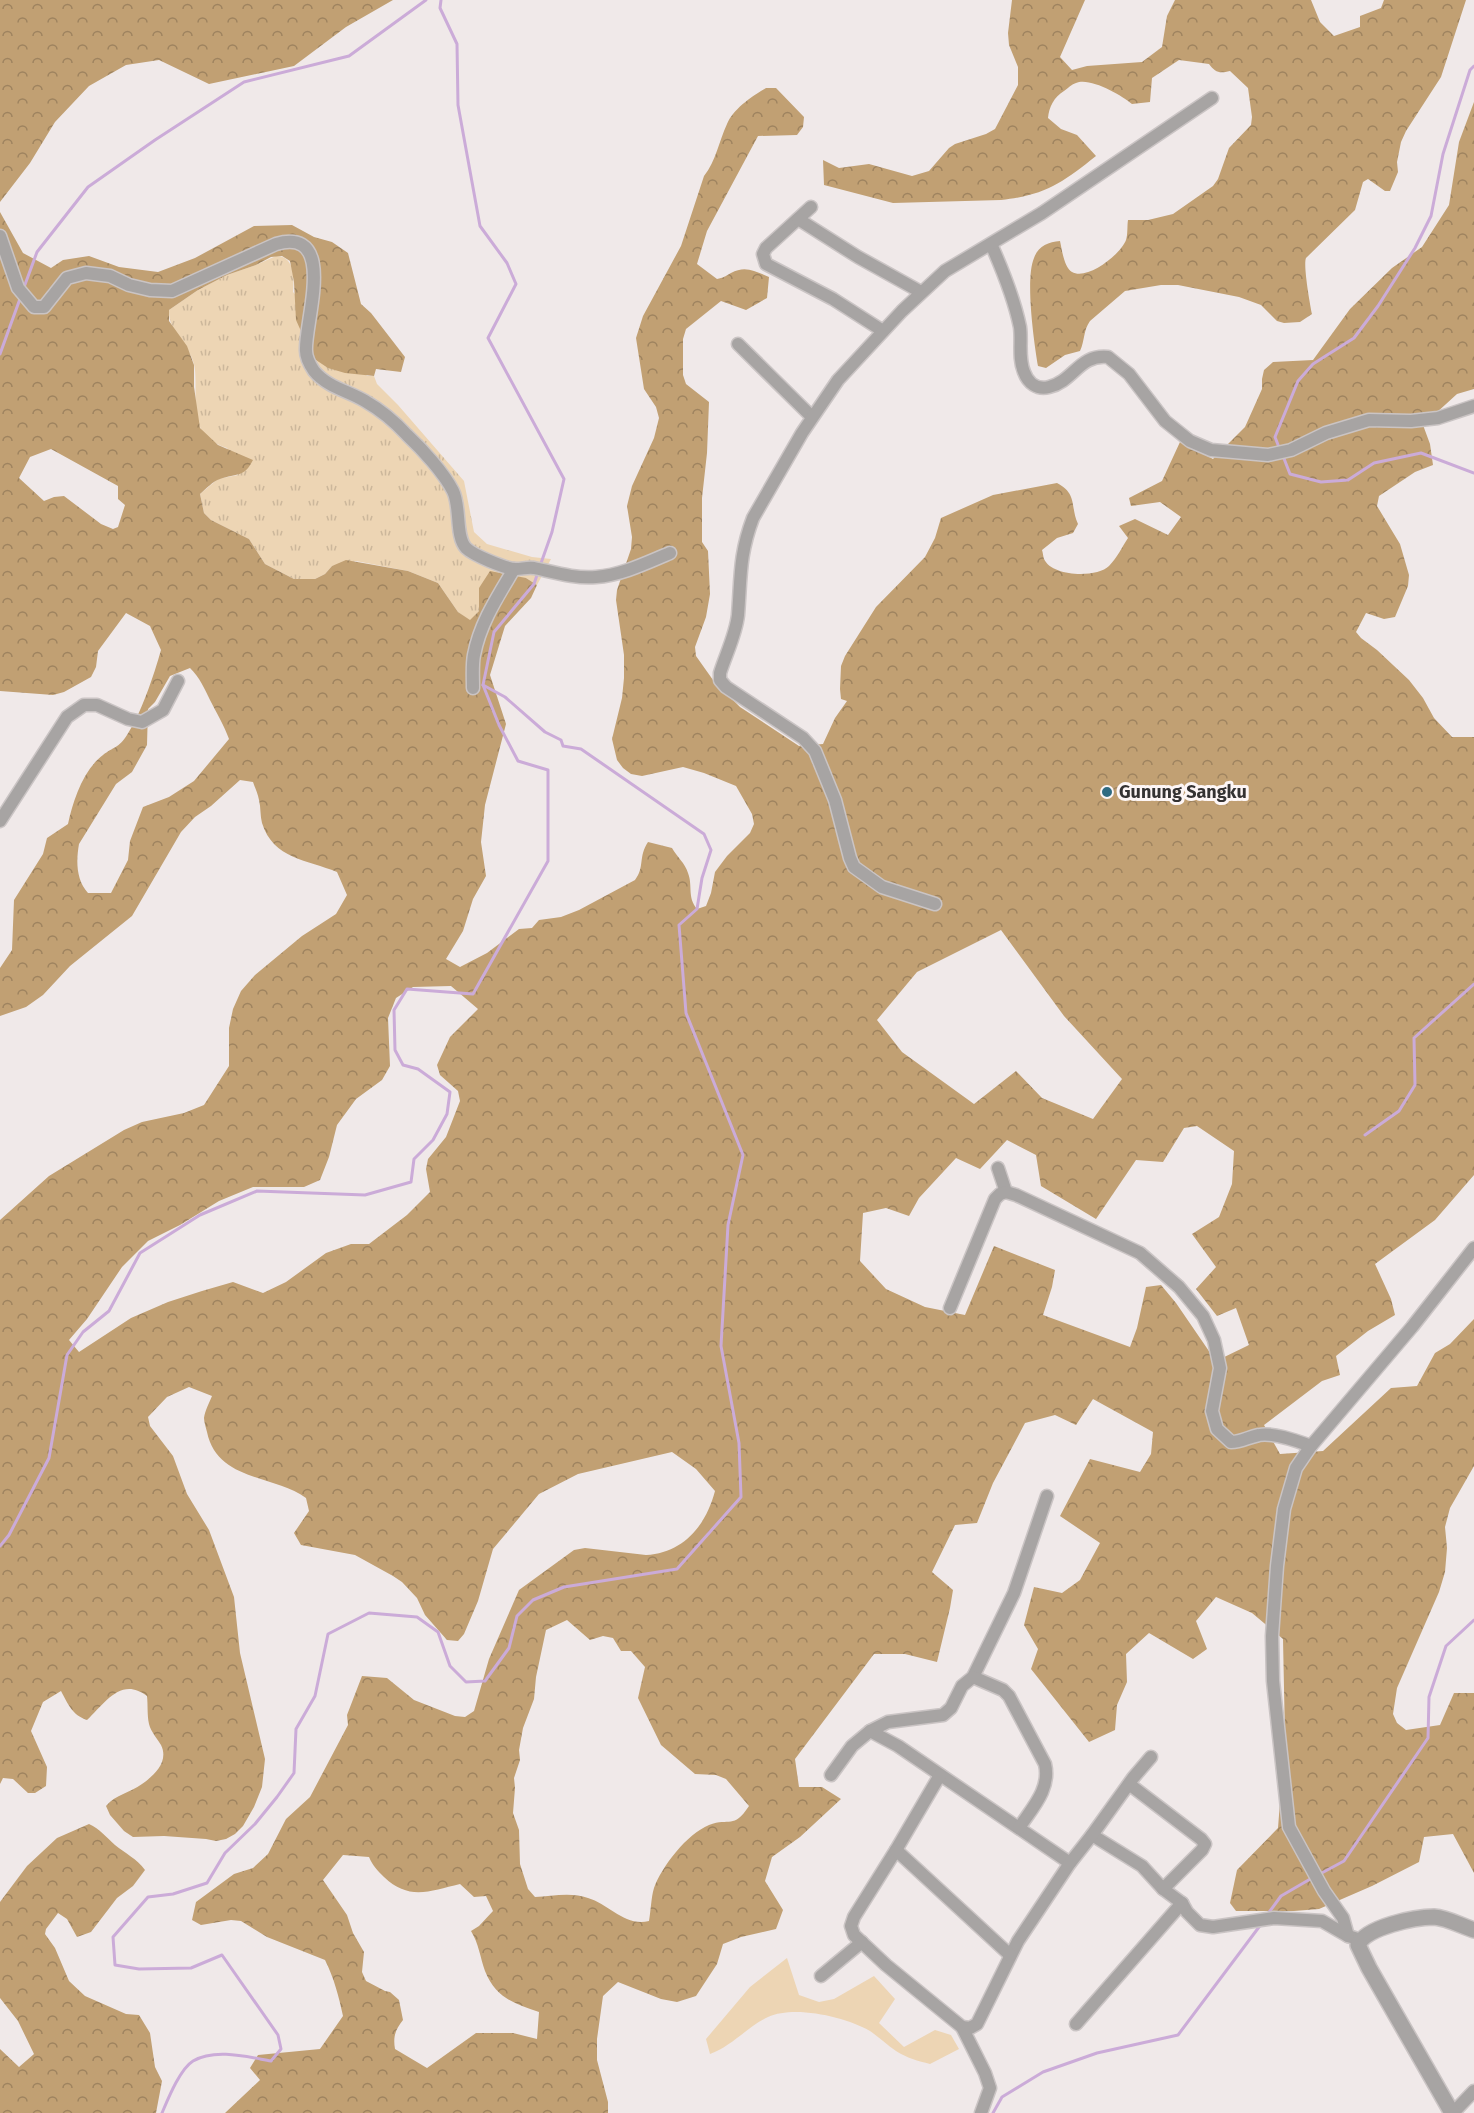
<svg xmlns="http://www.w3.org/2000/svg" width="1474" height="2113" font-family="'Fira Sans',sans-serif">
  <defs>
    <pattern id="grass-tufts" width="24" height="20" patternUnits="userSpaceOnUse" patternTransform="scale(1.5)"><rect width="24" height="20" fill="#edd5b4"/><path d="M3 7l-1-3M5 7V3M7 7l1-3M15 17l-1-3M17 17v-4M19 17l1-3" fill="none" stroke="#ccb79b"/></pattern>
    <pattern id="forest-crowns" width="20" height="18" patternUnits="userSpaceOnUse" patternTransform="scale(1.5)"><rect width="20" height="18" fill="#c1a073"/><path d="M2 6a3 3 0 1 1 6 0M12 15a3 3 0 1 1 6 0" fill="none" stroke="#9e835f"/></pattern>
  </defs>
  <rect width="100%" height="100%" fill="#f0e9e9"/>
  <!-- grass -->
  <path fill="url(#grass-tufts)" d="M276,256C295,256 294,278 293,292L367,376H374L377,384L398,405L464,481L474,532L487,544L532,557L551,559L537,585L526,578L479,588V611L470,621L458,612L438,583L408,571L356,561L332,566L325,574L315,579H294L265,564L249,539L211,520L204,513L200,494L218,479L238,475L227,448C217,445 207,439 201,429C192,414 198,381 194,364C189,344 168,332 169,310L198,290L227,275L256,265Z"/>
  <!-- forest -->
  <g fill="url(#forest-crowns)" fill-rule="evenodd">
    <path d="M0,0H393L346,27L294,66L209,84L159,60L126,65L89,86L55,122L30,163L0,202Z"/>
    <path d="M1012,0H1085L1060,57L1072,70L1087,66L1142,62L1162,47L1167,16L1175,0H1311L1320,22L1334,36L1360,27V16L1381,8L1384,0H1466L1441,77L1406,131L1401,142L1397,162L1398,172L1390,191H1385L1368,179L1363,182L1355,210L1306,258C1303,265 1310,304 1312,314L1300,322L1284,323L1277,321L1261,305L1239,297L1178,285H1161L1125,291L1090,321C1083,331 1085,340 1080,351L1065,355L1046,368L1038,366C1034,342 1025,279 1034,258C1038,246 1048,242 1060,241C1062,250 1064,267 1072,272C1087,281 1121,254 1126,240C1128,234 1127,226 1128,220H1148L1173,214L1213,186L1218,179L1229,148L1251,125L1252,117L1248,88L1230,71C1219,74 1215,72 1209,64L1179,60L1152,78L1150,102L1132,104C1121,95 1090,77 1076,83C1072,84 1068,88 1064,91C1054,97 1049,107 1048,118L1061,129L1077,135L1096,156C1062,183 1046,195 1001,200L893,203L824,185L823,160L839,168L869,164L912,176L929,171L949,148L955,144L986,134L995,129L1018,85V67L1009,45L1008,33Z"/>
    <path d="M766,88H776L804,117L803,127L797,135L758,136L707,231L697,264L717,279C723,278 726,276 731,273C745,265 755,271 769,277L767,298L746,310L721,301L686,329L683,339V375L686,384L709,402L707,453L702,498V542L708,551L710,594L706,617L695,647L696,656L713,680L740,707L799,746L823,744L835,718L847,701L841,699L840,689L841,666L845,656L876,607L925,557L935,538L941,518L993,495L1057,483C1078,494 1070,507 1078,524L1073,533L1057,538L1042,550C1043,553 1043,556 1044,559C1052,577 1097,578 1109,566C1117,558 1122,547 1128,538L1119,526L1135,519L1168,535L1181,517L1160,502L1131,506L1129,498L1162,481L1180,442L1213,459L1245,427L1262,389V379L1264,370L1273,362L1313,360L1350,309L1392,268L1422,247L1449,205L1459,142L1474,102V389L1457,394L1423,425L1430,444L1433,465L1415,472L1379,496L1377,506L1400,544L1409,575L1408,586L1395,617L1384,619L1366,613L1356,632L1361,638L1377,650L1409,680L1423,698L1434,718L1452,737H1474V1175L1435,1220L1375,1264L1391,1299L1395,1315L1368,1331L1336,1356L1340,1375L1322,1381L1264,1425L1280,1454L1323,1451L1391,1388L1417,1386L1435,1353L1450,1344L1474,1319V1466L1450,1508L1445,1527L1447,1548L1445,1572L1439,1592L1397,1688L1393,1714L1397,1723L1406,1730L1440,1725L1454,1693H1474V1873L1453,1834L1424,1837L1419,1862L1372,1886L1319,1909L1294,1911H1236L1230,1903L1237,1870L1278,1828L1285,1737L1283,1639L1252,1613L1216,1597L1196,1621L1207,1649L1193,1659L1149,1633L1126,1654L1127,1682L1117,1705L1115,1730L1089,1742L1031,1669L1038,1649L1024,1625L1034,1587L1062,1593L1080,1580L1100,1543L1060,1516L1090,1459L1140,1472L1151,1454L1153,1432L1093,1399L1076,1425L1055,1415L1025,1423L993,1483L977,1523L955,1525L932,1572L953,1590L950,1608L937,1662L905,1654H874L795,1759L799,1787H822L841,1799L800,1837L772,1857L765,1881L783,1910L776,1929L741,1937L723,1944L717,1964L696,1996L677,2002L661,1999L618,1982L603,1996L597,2039V2060L608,2102V2113H225L260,2080L250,2068L258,2055L320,2049L343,2016C339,1997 334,1978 325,1960L267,1937L241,1921L231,1920L201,1925L192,1920L196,1902L234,1874L253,1868L268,1854L286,1819L310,1797L348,1725L347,1715L362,1676L387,1678L414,1700L455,1716L465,1717L474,1711L489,1659L519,1590L574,1550L585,1548L646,1555C684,1553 706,1525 715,1491L696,1469L672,1452L578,1474L539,1494L493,1549L478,1601L464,1634L458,1641L447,1640L425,1615L417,1598L402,1582L393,1576L355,1555L301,1545L294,1533L309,1511L306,1498C274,1475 217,1481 207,1432C206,1428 204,1422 204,1418C205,1411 209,1403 212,1396L189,1387L167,1397L148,1417L150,1426L173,1456L187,1494L209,1530L234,1597L240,1653L265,1759L262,1787L254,1807L243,1826L235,1834L226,1839L216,1841L206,1839L164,1836L133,1837L124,1831L110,1815L106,1806C116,1794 130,1793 142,1784C155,1775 169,1761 161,1745C157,1738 151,1732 149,1724C147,1715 148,1705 147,1696C121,1676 105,1703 87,1720C72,1715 68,1704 61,1691L43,1702L31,1731L47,1767L46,1786L35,1793H28L13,1779L3,1778L0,1784V1220L49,1176L124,1130L142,1122L184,1113L204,1105L229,1066V1028L233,1009L241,991L255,975L302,936L336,914L347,895L337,872C308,860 273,859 262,823C260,816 261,808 259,800C258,794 255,788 253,782L240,780L211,806L195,817L181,832L132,916L70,966L43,995L26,1007L0,1016V968L12,950L14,900L43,854L47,838L68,824C73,801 83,770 103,755C113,747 119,748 127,735C141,714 154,675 161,650L150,626L126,613L98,651L96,667L91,677L64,692L53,695L0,691V212L23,253L51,268L63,260L89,256L119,267L158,272L195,258L254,226L292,225L314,237L332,242L348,253L361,304L371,313L405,357L401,372L376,369L374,376L345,373L328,368L313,358L296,320L294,282L290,261L282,256L271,257L256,265L227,275L198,290L169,310V321L187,346L194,365V387L200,428L218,445L253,460C244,478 237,473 220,479C213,481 206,489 200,494L204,513L211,520L249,539L265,564L294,579H315L325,574L332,566L346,560L408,571L438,583L458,612L470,620L479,611V588L490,571L526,578L537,585L531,598L505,626L490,675L506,724L485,805L481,842L486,876L473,899L463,931L446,959L460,967L487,953L519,929L532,928L539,920L561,917L579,910L635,880C645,867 638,857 648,842L672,848C677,857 685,863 688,873C693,886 687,897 697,909L706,906L711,893L715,872L727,856L750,833L754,824L752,814L736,786L704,773L683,767L642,776L631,774L623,768L617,760L612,739L622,698L624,678V655L616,600L617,590L631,549L632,537L627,506L632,486L654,438L659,418L656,407L644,389L636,338L643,316L681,246L704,176C716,161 719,141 727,124C733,109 752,96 766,88ZM51,449L118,486V499L125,505L118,527L113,529L101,524L64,496L54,497L44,501L19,478L30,457ZM190,668C200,678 204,688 210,700C217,714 224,725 229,739L194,781L169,797L143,807L130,841L128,860L111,893H88C76,880 76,861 79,844L116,784L132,772L147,745L148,709L155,702L170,676ZM1001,930L1064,1016L1122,1079L1093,1119L1042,1098L1016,1071L974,1104L902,1052L877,1020L917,972ZM451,986L478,1009L450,1037L437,1065L440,1075L458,1091L460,1101L446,1137L428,1159L426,1169L430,1192L407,1215L369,1244H351L326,1253L286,1282L263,1293L233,1282L202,1291L168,1302L131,1318L79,1352L69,1340L87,1319L122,1267L148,1241L180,1225L219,1201L253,1187H304L320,1180L329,1157L337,1125L356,1099L382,1080L390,1066L388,1018L396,998L413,987ZM1197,1126L1234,1151L1232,1184L1219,1217L1192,1234L1216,1267L1196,1289L1217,1316L1236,1308L1249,1345L1214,1362L1213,1357L1176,1303L1161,1285L1146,1287L1137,1328L1130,1347L1043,1315L1052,1287L1055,1270L994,1246L965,1315L925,1307L886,1289L860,1261L863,1213L886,1208L909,1216L919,1198L956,1158L980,1169L1007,1140L1036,1155L1041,1186L1096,1219L1136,1160L1163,1162L1184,1128ZM567,1620L590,1640L603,1636L613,1638L621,1651H631L645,1667L638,1698L661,1745L695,1774L716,1775L726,1779L749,1806C733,1830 730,1817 709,1825C687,1834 662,1866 654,1888C651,1898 651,1910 649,1921C625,1927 609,1904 588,1898C572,1892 552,1896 535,1897L528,1889L520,1864L519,1830L513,1813L515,1788L514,1778L520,1760L519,1750L523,1728L534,1699L536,1677L546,1630ZM343,1855L369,1857C373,1866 377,1870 384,1877C409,1901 430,1891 460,1884L474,1897L486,1896L493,1911L479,1926L471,1931C479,1944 480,1957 485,1971C496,1998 513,2003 539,2012L537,2039L513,2033H476L427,2068L395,2049C393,2037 395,2030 403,2020L399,2000L390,1992L385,1991L366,1981L362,1972L364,1952L353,1933L347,1915L323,1880Z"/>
    <path d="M89,1824C100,1829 106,1837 115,1845C125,1853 137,1859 145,1870L133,1886L117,1898L91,1932L77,1937L67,1919L58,1913L46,1929L45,1934L55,1948L69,1981L85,1996L126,2014L139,2015L150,2033L155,2067L162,2081L156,2113H0V2049L19,2067L34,2054L18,2021L0,1998V1902L27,1866L57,1838Z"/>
  </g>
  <!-- garden -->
  <path fill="#edd5b4" d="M787,1958L799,1995L819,2002L834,1999L874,1976L895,1999L879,2023L904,2047L935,2030L951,2035L959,2049L930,2064C918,2061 907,2058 896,2051C887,2045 879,2037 870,2031C845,2017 795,2005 768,2017C747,2027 732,2046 710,2054L706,2039L750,1987Z"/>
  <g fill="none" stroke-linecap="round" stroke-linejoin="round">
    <!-- stream -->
    <g stroke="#cbabd8" stroke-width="3">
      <path d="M441,0L440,8L457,44L458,105L480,226L507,263L516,284L488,338L564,479L552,532L540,566"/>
      <path d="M23,290L37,252L88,187L155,140L244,82L349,56L426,0"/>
      <path d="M0,354L21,296"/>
      <path d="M1280,450L1275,437L1298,381L1313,364L1354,338L1378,306L1415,248L1431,216L1443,154L1470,70L1474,66"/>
      <path d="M1283,456L1290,474L1321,482L1348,480L1374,463L1421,453L1474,473"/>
      <path d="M1365,1135L1399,1111L1415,1085L1414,1038L1474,984"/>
      <path d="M0,1546L9,1535L49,1458L67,1355L83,1332L109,1311L140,1253L200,1215L257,1191L365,1195L411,1182L414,1159L433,1140L447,1114L450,1092L418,1069L403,1065L395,1050L394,1010L407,989L473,994L548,861V770L518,761L499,725L483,685L494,632L534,584L538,572"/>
      <path d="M1318,1875L1344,1861L1428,1738L1429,1697L1446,1646L1474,1620"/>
      <path d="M1267,1915L1281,1896L1312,1878"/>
      <path d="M162,2113C168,2099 180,2069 193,2061C215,2048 248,2057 271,2061L281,2049L278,2035L222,1955L191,1968L139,1969L115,1965L113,1937L148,1897L173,1894L207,1883L225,1853L255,1824L277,1797L294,1773L296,1729L315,1696L328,1634L369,1613L417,1617L438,1632L450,1666L466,1682L485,1681L509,1648L517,1616L533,1600L564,1587L677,1569L741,1497L739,1443L721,1346L728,1225L743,1155L686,1013L679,925L697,909L702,878L711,850L704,834L581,749L563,746L561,740L545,732L505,697L483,685"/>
      <path d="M993,2113L1002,2097L1043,2072L1097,2053L1178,2035L1262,1923"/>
    </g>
    <defs>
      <g id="minor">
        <path d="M811,207L766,248L763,254L766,264L833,299L883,331"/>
        <path d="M798,219L858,257L921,292"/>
        <path d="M0,236L18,288L34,307H44L67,278L86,273L110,276L129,285L150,290L172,291L276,244C339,226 304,323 306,351C306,358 310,365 314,371C327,387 348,391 365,401C379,409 396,423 407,435C422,449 444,473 453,491C461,507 455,536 466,548C473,555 506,569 516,569C522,569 528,567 534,568C553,572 576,579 596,577C622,575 646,563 670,553"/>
        <path d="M991,244C1003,271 1014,298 1020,327C1022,341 1018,358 1024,372C1028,383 1037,390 1049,387C1074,381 1079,354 1108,357L1129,374L1165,421L1190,441L1211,450L1268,455L1291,450L1326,433L1369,420L1411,421L1438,418L1474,406"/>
        <path d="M738,344L812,417"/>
        <path d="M473,688C473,677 472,665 474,655C480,623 498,596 514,569"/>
        <path d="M0,821L67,717L84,705H97L128,719L142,722L163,710L178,681"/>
        <path d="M935,904L882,887L854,867L850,858L835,800L815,751L803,738L726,687L720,680V673C726,654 736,634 738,615C741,577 739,555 753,518L802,433L838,380L902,311L945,271L1042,213L1212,98"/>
        <path d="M998,1168L1006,1192L1016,1195L1140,1253L1179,1287L1203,1316L1214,1340L1220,1368L1212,1411L1217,1429L1231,1442C1242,1442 1248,1437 1259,1435C1273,1432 1297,1441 1311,1446"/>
        <path d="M950,1308L995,1199L1000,1194L1006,1192"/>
        <path d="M1047,1496L1014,1593L973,1677L962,1686L951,1708L943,1715L888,1722L870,1731L898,1746L1070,1863"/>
        <path d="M973,1677L1003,1690L1009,1696L1045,1764C1051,1789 1032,1808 1019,1828"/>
        <path d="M831,1775L852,1746L870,1731"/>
        <path d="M940,1775L896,1850L854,1917L851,1926L854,1935L886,1965L962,2027L970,2028L977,2024L1018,1941L1070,1863L1092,1835L1142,1866L1163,1889L1182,1903L1187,1912L1200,1925L1213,1927L1274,1918L1322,1921L1348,1936L1361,1940"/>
        <path d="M1129,1784L1201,1839L1205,1844L1202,1850L1163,1889"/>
        <path d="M1092,1835L1133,1778L1151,1757"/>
        <path d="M896,1850L1010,1955"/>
        <path d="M1348,1936L1343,1918L1324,1891L1289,1827L1273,1681L1272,1636L1277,1566L1284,1509L1296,1468L1311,1446L1412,1327L1474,1248"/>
        <path d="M821,1976L862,1942"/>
        <path d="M1076,2024L1182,1903"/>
        <path d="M962,2027L985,2073L990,2088L981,2113"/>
        <path d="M1453,2113L1474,2091"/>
      </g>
      <path id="tertiary" d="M1452,2113L1369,1968L1358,1945C1366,1927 1415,1917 1434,1917C1448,1918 1461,1926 1474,1930"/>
    </defs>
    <!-- minor casing -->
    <use href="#minor" stroke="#cac4c4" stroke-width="15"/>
    <!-- tertiary casing -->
    <use href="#tertiary" stroke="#cac4c4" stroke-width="18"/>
    <!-- minor -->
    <use href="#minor" stroke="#a7a4a3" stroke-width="12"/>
    <!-- tertiary -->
    <use href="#tertiary" stroke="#a7a4a3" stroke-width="15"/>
  </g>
  <!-- markers -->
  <circle fill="#2f6b82" stroke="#fdf6f6" stroke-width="2" cx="1107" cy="792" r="6"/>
  <g text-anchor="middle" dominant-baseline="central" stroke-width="6" stroke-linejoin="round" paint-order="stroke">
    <!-- poi labels -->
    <g font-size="18" font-weight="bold" fill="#343232" stroke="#fdf6f6" text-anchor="start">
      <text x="1119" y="792">Gunung Sangku</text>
    </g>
  </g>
</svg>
